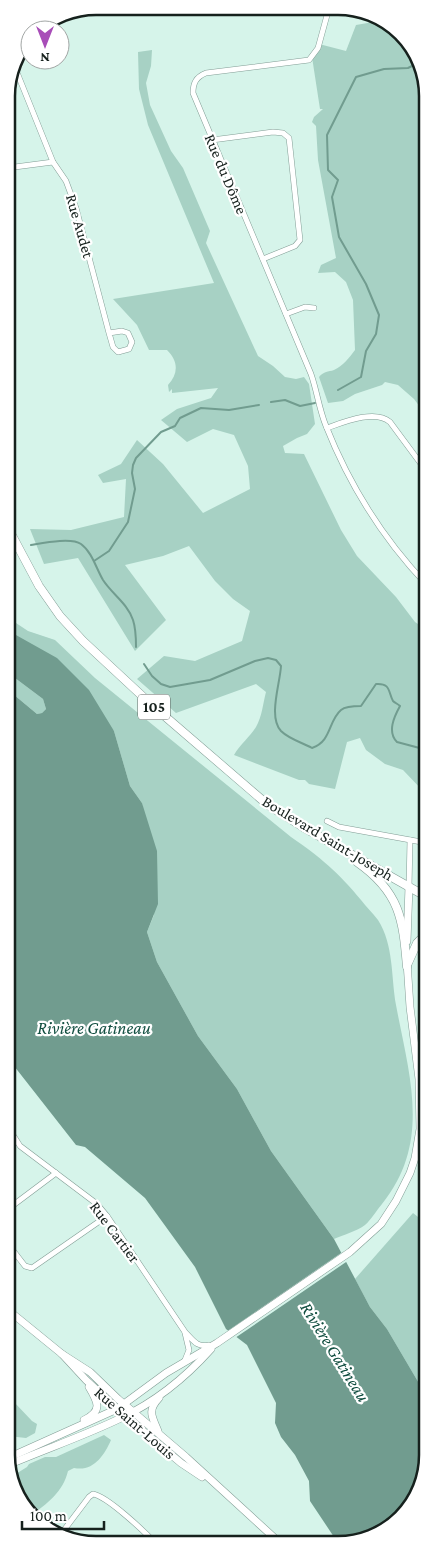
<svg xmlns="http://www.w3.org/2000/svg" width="434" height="1551" font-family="'Crimson Pro',serif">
  <rect width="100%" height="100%" fill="#d6f4ea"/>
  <!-- green -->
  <g fill="#a7d1c4">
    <path d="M379,21L402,33L426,79V415L414,399L398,385L385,382L382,385L355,394L343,401L328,403L319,377C324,371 328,372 334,370C343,366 349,358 355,350L353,300L346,282L335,272L318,273L321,265L336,258L318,160L316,126L312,122L314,117L323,109H320L312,57L319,44L346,51L356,25Z"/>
    <path d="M152,50L151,66L146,83L150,105L171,151L183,168L210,231L206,243L258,356L273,366L285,377L296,379L304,377L309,384L315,424L307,434L297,438L283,446L285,453L304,454L341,530L357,556L396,597L415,622L427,630V793L424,792L403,770L385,764L366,750L360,738L347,742L335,789L309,784L305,780H299L234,755C240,744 250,737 256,727C262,717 263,703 266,692L256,684L176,713L137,679L164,656L195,661L242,641L250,611L233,599L215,581L189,546L163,556L125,565L166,620L135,651L78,558L44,564L30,529L71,530L124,517L126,479L103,483L98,475L121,464L137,440L163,464L203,513L250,489L248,466L234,435L213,429L187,442L161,420L177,409L211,398L218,388L172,393V389L169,392L168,385C179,373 178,361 167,350H149L137,325L113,299L214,283L148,125L139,89L138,52Z"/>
    <path d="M7,617L28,631L55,640L95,678L291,837C320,857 338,872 361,900C366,907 373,913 378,920C394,945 391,977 396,1005C409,1075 432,1142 382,1204C376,1211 371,1220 365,1225C357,1231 343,1235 334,1239L271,1151L237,1089L198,1036L157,962L147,932L154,915L142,803L130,786L114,731L19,638L7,630Z"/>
    <path d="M7,672L43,699L46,709L42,713L37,714L7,689Z"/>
    <path d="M413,1213L427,1224V1393L420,1385L387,1329L370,1307L355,1279Z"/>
    <path d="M8,1402H14L32,1421L37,1424L35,1433L26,1438L8,1436Z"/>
    <path d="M104,1435L111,1440C104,1456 93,1472 74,1468L68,1471C63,1492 47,1504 31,1515L11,1477L27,1467L29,1464L45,1457H56Z"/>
  </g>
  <!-- water -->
  <path fill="#719c8f" d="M7,630L57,658L89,690L114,731L130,786L142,803L157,851L158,904L147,932L157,962L198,1036L237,1089L271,1151L334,1239L370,1307L387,1329L420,1385L427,1393L428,1461L406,1514L355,1543H338L310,1501L309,1481L295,1455L281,1437L275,1423L276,1403L247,1345L226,1329L195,1267L145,1198L85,1147L76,1145L7,1057V689L37,714L42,713L46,709L43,699L7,672Z"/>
  <!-- pier -->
  <path fill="#d6f4ea" d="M344,1251L349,1260L235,1338L226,1332Z"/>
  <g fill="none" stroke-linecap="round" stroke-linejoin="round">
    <!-- stream -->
    <g stroke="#719c8f" stroke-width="2">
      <path d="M338,390L361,377L366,351L376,334L379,315L366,284L339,237L332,197L338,180L328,170L327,135L356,77L384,69L408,68L418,63"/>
      <path d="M271,402L285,400L300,406L315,403"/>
      <path d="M31,545C43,543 71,537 81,544C92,552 96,568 103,580C112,594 128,604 133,620C136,629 136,638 136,647"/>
      <path d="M94,561L109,551L128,522L135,489L132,473L133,465L136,458L161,432L175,426L180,418L201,408L229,410L259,405"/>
      <path d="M144,664L152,676L161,684L170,687L210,680L255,661L268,658L276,660L281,666C280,684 268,717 281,731C289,739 303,743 312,748C332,741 328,721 341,710C346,706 354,706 361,706L376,684C391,683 388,692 393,701C395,703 398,704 400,706C394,717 387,732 397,742L427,750"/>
    </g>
    <defs>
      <g id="minor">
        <path d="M329,8L318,48L309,60L206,73C196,77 193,83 193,93L311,374C317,391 319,409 326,426C349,484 384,540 427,585"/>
        <path d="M16,70L53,162L66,181L76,208L109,333L113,347L118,352L129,349L132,342L128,333L122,331L109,333"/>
        <path d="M212,140L273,132L283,133L289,138L300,240L295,246L263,259"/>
        <path d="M7,168L53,162"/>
        <path d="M286,314L305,307L314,308"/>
        <path d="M327,428C344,422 375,409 390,422L427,472"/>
        <path d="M327,821L339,827L427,843"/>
        <path d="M409,887L410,840"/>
        <path d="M8,1127L20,1146L97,1204L107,1216L185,1332C193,1340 197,1348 209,1345"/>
        <path d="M8,1209L56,1173"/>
        <path d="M8,1244L25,1266L32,1268L107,1216"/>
        <path d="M185,1360L189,1350L185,1333"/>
        <path d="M61,1534L89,1497L93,1494C107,1496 145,1532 155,1543"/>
      </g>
      <g id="secondary">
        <path d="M407,941L409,887"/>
        <path d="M8,1310L62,1354L86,1380L125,1416L181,1463L202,1477"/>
        <path d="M62,1354L90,1372L118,1399L186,1457L280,1543"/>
        <path d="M84,1420C103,1411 98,1402 89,1387"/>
        <path d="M158,1431C152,1416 147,1411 159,1398"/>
        <path d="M8,1458L117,1409L166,1373L217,1343L350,1252L381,1224L396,1201L410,1173L415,1158L420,1129L419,1079L410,1007L407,962"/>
        <path d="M8,1465C45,1449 84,1436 121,1418C155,1402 186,1377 211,1349"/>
      </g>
      <g id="primary">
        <path d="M7,526L39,586L60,616L83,641L153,706L268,805L303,827L427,897"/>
        <path d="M357,862C400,892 403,919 407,967"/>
        <path d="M408,963L417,943L427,933"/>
      </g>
    </defs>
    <!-- minor casing -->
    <use href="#minor" stroke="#829d95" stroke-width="6"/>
    <!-- secondary casing -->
    <use href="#secondary" stroke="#829d95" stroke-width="8"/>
    <!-- primary casing -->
    <use href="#primary" stroke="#829d95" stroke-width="9"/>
    <!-- minor -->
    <use href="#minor" stroke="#fff" stroke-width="5"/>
    <!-- secondary -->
    <use href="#secondary" stroke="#fff" stroke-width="7"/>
    <!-- primary -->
    <use href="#primary" stroke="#fff" stroke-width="8"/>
  </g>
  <g text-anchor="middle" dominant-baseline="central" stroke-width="4.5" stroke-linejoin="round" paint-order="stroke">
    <!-- shield labels -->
    <rect fill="#fff" stroke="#5c6461" stroke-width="1" x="138" y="694.5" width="32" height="25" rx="4"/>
    <g font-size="15" font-weight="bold" fill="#16211d">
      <text x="154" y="707">105</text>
    </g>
    <!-- street labels -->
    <g font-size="16" fill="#16211d" stroke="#fff">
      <text transform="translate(226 174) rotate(67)">Rue du Dôme</text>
      <text transform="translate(80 226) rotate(74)">Rue Audet</text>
      <text transform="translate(328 838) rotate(31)">Boulevard Saint-Joseph</text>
      <text transform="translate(115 1232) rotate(53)">Rue Cartier</text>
      <text transform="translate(135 1423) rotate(41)">Rue Saint-Louis</text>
    </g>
    <!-- water labels -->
    <g font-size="18" font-style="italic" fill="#114e40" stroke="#fff">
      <text x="94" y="1028">Rivière Gatineau</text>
      <text transform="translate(335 1352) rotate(58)">Rivière Gatineau</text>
    </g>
  </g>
  <!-- crop -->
  <path d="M0 0H434V1551H0ZM96 15H338A81 81 0 0 1 419 96V1455A81 81 0 0 1 338 1536H96A81 81 0 0 1 15 1455V96A81 81 0 0 1 96 15Z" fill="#fff" fill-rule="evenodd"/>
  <path fill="none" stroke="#16211d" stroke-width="2.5" d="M96 15H338A81 81 0 0 1 419 96V1455A81 81 0 0 1 338 1536H96A81 81 0 0 1 15 1455V96A81 81 0 0 1 96 15Z"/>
  <!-- north arrow -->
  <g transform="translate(45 45) rotate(180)"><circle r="24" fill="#ffffff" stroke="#a2a6a5"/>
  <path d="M0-4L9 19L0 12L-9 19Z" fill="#a84db8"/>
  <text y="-8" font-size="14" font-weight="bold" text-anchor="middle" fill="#16211d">N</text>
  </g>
  <!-- scale -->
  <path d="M22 1521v8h82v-8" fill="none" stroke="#16211d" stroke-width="2.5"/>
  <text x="30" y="1521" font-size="15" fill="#16211d" stroke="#ffffff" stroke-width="4" paint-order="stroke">100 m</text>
</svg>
